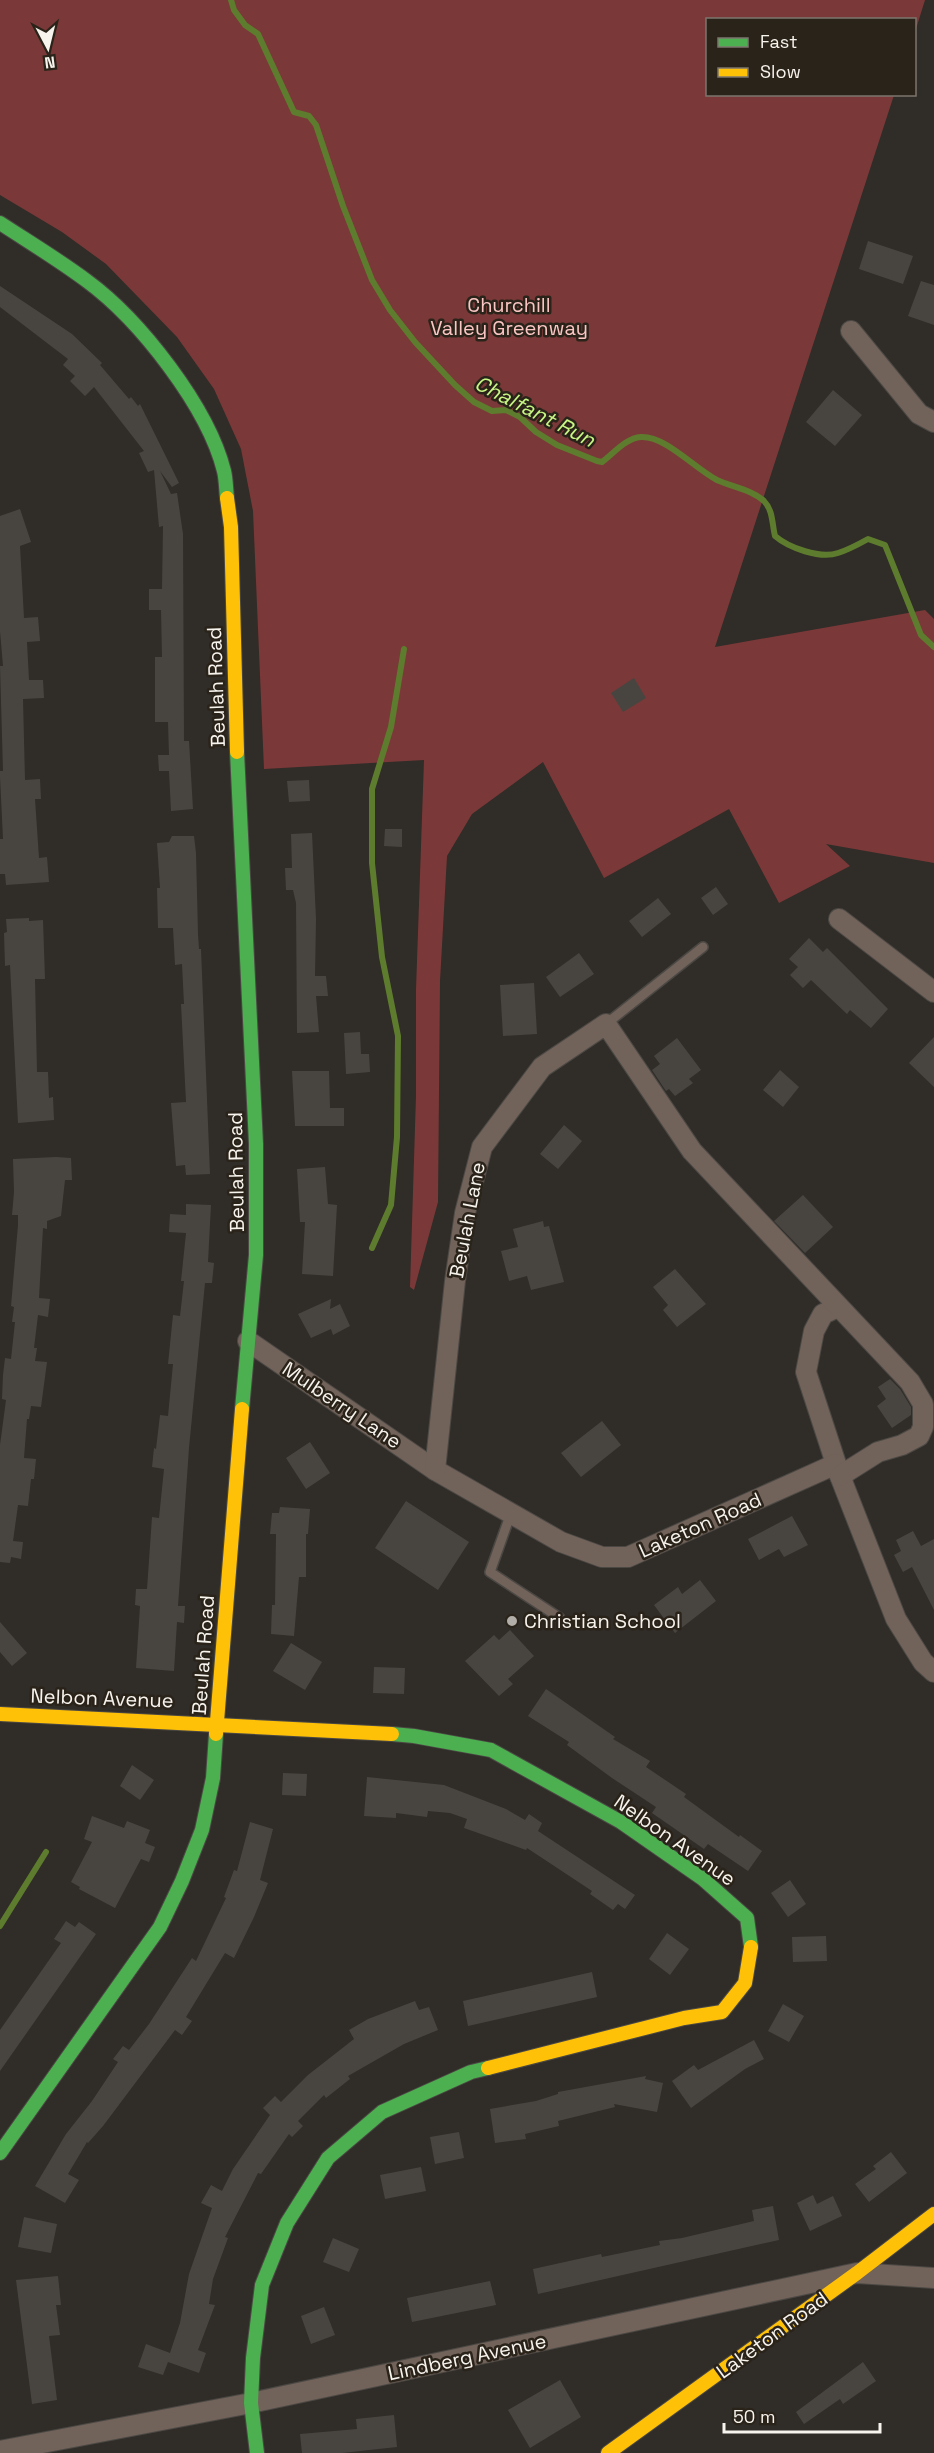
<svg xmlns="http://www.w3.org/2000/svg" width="934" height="2453" font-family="'Space Grotesk',sans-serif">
  <rect width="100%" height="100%" fill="#302c28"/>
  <!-- green -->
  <path fill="#7a3938" d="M0,0H925L915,32L914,20H708V94L894,95L715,647L925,610L934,619V863L826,844L850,866L779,903L729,809L604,878L543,762L472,814L447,856L440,981L438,1202L414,1290L410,1287L416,1096V990L424,760L264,769L253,511L241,449L214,389L177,337L106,264L62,232L0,195Z"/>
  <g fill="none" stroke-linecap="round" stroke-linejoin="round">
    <!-- stream -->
    <g stroke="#5e7c2d" stroke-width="6">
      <path d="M231,0L234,10L245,25L258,34L294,112L309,116L316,125L343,206L372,280L390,310L415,342L455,385L474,402L492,411L506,410L520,417L536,432L557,445L597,461L602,462C614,453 626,438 641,437C666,436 694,468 717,480C732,487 751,489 764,501C773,510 772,524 775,536C789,548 820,559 838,553C848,550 859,544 868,539L885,545L921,635L934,647"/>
      <path d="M372,1248L391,1205L397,1137L398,1036L382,957L372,863V789L391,727L404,649"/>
      <path d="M0,1926L46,1852"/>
    </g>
  </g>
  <!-- building -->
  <g fill="#484541">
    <path d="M868,241L913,256L903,284L859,269Z"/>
    <path d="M921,281L934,285V325L908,316Z"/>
    <path d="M0,286L72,334L102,363L100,365L129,399L131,397L138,406L140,404L179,483L172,487L160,471L171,494L177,493L183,534L184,741H189L193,809L171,811L169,771H159L158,755H169L168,722H155V657H162L161,610H149V589H162L163,526L159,527L154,470L148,472L139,453L144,451L94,387L85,396L70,381L75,376L63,365L68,359L0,307Z"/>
    <path d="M833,390L862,415L835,446L806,422Z"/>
    <path d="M20,509L31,542L20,546L24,618L38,617L40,641L27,642L29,680H43L44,698L23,699L25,780L40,779L41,799H35L39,858L47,857L49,882L6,885L5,874H0V839H3L0,777V771H3L0,666H3L0,631V516Z"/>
    <path d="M634,678L646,698L623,712L611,693Z"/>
    <path d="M309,780L310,801L289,802L287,781Z"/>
    <path d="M385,829H402V847L384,846Z"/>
    <path d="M312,833L316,919L315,976H326L328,996H316L319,1032L297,1033L296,903L293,890H286L285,868H292L291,834Z"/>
    <path d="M172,836H194L196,853L198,934L199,949H201L210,1174L186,1175L185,1165L176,1166L171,1103L186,1102L181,1004H184L182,964L175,965L173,928H158L157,888H160L157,843L169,842Z"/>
    <path d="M716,887L728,904L713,915L701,898Z"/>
    <path d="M658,898L671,914L642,937L629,921Z"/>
    <path d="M29,918V921L43,920L45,979H35L37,1072H48L49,1098L53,1097L54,1120L18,1123L10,965L5,966L4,933L7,932L6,919Z"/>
    <path d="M809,938L823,952L827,948L888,1009L871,1028L850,1010L847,1014L811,980L803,988L790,975L798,967L789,959Z"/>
    <path d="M579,953L594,974L560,997L546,977Z"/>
    <path d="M534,983L537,1034L503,1036L500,985Z"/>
    <path d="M360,1032L361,1054H369L370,1072L346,1074L344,1033Z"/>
    <path d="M934,1037V1087L909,1063Z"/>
    <path d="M677,1038L701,1070L689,1079L693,1083L675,1096L669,1089L666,1091L652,1070L660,1064L654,1056Z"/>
    <path d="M780,1070L799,1087L783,1107L763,1090Z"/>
    <path d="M292,1071H329L330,1108H344V1126H295Z"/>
    <path d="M564,1125L582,1141L558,1169L540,1154Z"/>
    <path d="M56,1157L71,1158L72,1180H65L61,1216L47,1221V1229L43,1228L39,1298L50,1299L48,1317L38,1315L34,1348H37L35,1361L47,1362L41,1407L31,1406L29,1419H27L24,1458L36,1459L34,1479H31L28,1506L18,1505L13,1541L23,1542L21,1559L11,1557L10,1563L0,1562V1445L6,1400L2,1399L3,1375L5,1358L11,1359L15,1322H12L14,1307L11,1306L18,1225V1215H12L14,1192L13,1159Z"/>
    <path d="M325,1167L328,1204L337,1205L333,1276L302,1274L305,1222H300L297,1169Z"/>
    <path d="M803,1195L833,1227L805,1253L774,1221Z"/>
    <path d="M186,1204L211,1205L208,1262L214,1263L212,1283H205L189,1448L178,1606H185L184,1623L177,1622L174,1671L136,1668L140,1606L135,1605L136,1589H147L152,1517L159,1518L164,1469L152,1467L154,1448L156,1449L160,1415L168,1416L173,1364H168L173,1315L180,1316L184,1281H181L186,1233L169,1232L170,1214L186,1215Z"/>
    <path d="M543,1221L544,1227L549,1226L564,1282L531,1290L527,1276L509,1281L501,1251L518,1247L513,1229Z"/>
    <path d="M675,1269L706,1304L677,1327L663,1310L668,1305L653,1287Z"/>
    <path d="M331,1299L330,1309L340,1304L350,1326L333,1335L331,1329L311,1338L298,1314Z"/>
    <path d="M890,1379L900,1389L911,1407V1415L892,1428L877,1406L886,1399L878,1387Z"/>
    <path d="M602,1421L621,1445L581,1477L561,1453Z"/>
    <path d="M310,1442L330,1473L306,1489L286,1458Z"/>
    <path d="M406,1501L469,1542L438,1590L375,1548Z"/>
    <path d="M280,1507L310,1509L308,1534H306V1577H299L294,1636L271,1634L272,1605H275L276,1534H270L272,1513H279Z"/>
    <path d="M792,1516L808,1545L784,1557L779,1549L759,1560L748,1539Z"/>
    <path d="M913,1531L921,1546L934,1539V1610L912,1567L903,1572L894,1555L901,1551L896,1540Z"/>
    <path d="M700,1580L716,1601L675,1633L654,1605L678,1587L682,1594Z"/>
    <path d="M0,1622L27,1653L12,1666L0,1652Z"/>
    <path d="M510,1630L534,1656L508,1679L513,1684L499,1696L465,1661L494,1635L499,1640Z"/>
    <path d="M291,1643L322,1662L305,1690L273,1671Z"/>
    <path d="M374,1667L405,1668L404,1694L373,1693Z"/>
    <path d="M546,1689L615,1737L613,1739L650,1761L646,1767L686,1794L684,1797L739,1837L740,1835L762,1851L748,1871L708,1844L704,1849L652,1813L656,1807L612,1778L567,1745L569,1742L528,1716Z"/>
    <path d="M132,1765L154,1780L140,1800L120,1786Z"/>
    <path d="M283,1773L307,1774L306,1796L282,1795Z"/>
    <path d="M367,1777L444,1785L506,1809L525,1820L529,1814L542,1823L538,1831L635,1895L625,1909L618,1904L613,1910L590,1894L592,1891L527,1848L526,1850L464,1828L467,1819L450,1813L428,1811L427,1817L396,1813V1818L364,1816Z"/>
    <path d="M92,1816L124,1828L127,1821L150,1830L145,1843L155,1847L149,1862L141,1859L115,1908L79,1889L80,1887L71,1882L92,1842L84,1839Z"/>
    <path d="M250,1822L273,1829L260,1880L268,1883L254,1917L234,1958L225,1953L186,2017L192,2021L182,2035L175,2030L103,2126L88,2143L87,2142L68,2174L79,2180L65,2203L35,2186L66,2134L92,2101L118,2062L113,2059L123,2046L129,2050L149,2024L192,1958L196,1961L226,1898L224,1897L234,1870L237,1871Z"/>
    <path d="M790,1880L806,1904L788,1917L771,1893Z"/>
    <path d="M66,1921L75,1927L79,1922L96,1934L0,2071V2030L61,1943L54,1939Z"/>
    <path d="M667,1933L689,1949L670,1975L649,1959Z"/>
    <path d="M826,1936L827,1961L793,1962L792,1937Z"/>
    <path d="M592,1972L597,1997L468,2026L463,2001Z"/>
    <path d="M415,2001L419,2010L429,2007L438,2030L404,2044L348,2076L350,2079L326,2098L324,2095L298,2121L303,2126L292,2137L289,2134L261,2174L258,2173L225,2237L228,2238L213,2279L209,2304L215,2305L198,2350L206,2353L199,2373L168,2362L163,2375L138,2367L146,2344L170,2353L180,2323L189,2274L212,2208L201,2203L211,2185L222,2191L233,2169L270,2115L263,2108L275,2096L281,2102L308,2075L354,2039L349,2030L368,2019Z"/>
    <path d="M783,2004L804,2016L789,2042L768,2031Z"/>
    <path d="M754,2040L764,2059L745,2069L691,2108L672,2081L694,2065L698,2070Z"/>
    <path d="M646,2076L645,2079L663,2083L657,2112L614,2104L615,2107L558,2121L559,2126L525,2134L526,2139L495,2143L490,2109L536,2101L558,2094V2092Z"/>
    <path d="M459,2132L464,2158L435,2164L430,2137Z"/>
    <path d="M891,2152L907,2173L869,2202L855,2184L876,2169L873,2166Z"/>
    <path d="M421,2167L426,2191L385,2199L380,2175Z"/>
    <path d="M813,2195L817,2204L833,2196L842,2216L810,2231L797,2203Z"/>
    <path d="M773,2206L779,2240L538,2294L533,2269L601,2254L602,2257L660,2245L659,2241L682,2238L754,2221L752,2210Z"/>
    <path d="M24,2217L57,2224L51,2253L18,2247Z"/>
    <path d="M333,2238L359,2249L349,2272L323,2262Z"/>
    <path d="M58,2276L61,2305H56L60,2335L49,2336L57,2400L32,2404L16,2280Z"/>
    <path d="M490,2281L496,2305L412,2322L407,2298Z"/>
    <path d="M324,2307L335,2335L311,2344L301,2316Z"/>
    <path d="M863,2362L876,2381L843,2404L840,2399L804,2424L796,2412Z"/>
    <path d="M560,2380L581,2417L530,2448L508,2410Z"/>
    <path d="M394,2415L397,2447L342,2453H302L300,2434L357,2429L356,2419Z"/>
  </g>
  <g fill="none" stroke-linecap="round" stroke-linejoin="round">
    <defs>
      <g id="lane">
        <path d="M606,1024L703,947"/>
        <path d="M511,1513L490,1572L560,1618"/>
      </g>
      <g id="street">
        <path d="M851,331L919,414L934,422"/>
        <path d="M839,919L934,992"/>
        <path d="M838,1307L823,1314L814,1331L806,1372L840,1476L896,1619L923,1662L934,1672"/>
        <path d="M248,1341L435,1470L561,1542L602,1557H628L836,1464"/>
        <path d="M435,1470L455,1281L465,1213L482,1147L542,1067L606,1024L692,1151L910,1382L923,1404V1427L919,1436L902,1445L878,1452L840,1476"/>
        <path d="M0,2451L251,2403L857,2273L934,2278"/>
      </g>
      <g id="fast">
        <path d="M0,223C29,242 59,260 87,281C140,320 208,407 224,471C226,479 226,489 227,498"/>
        <path d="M237,752L256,1144V1255L242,1409"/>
        <path d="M392,1734L414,1736L491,1750L621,1822L703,1879L747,1918L751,1947"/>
        <path d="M0,2153L160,1927L182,1881L202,1830L213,1778L216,1734"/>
        <path d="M257,2453L251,2403L253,2358L262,2285L287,2223L328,2158L382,2112L471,2072L488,2068"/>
      </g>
      <g id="slow">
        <path d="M227,498L231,527L237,752"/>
        <path d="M0,1714L392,1734"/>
        <path d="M216,1734L242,1409"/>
        <path d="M488,2068L684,2018L722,2012L745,1983L751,1947"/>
        <path d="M608,2453L857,2273L934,2214"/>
      </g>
    </defs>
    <!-- lane casing -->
    <use href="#lane" stroke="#4b4844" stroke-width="12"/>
    <!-- street casing -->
    <use href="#street" stroke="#4b4844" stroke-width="22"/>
    <!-- fast casing -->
    <use href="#fast" stroke="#4b4844" stroke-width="16"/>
    <!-- slow casing -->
    <use href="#slow" stroke="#4b4844" stroke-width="16"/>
    <!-- lane -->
    <use href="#lane" stroke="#71625a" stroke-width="9"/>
    <!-- street -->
    <use href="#street" stroke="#71625a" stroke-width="20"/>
    <!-- fast -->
    <use href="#fast" stroke="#4caf50" stroke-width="14"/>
    <!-- slow -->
    <use href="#slow" stroke="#ffc107" stroke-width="14"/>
  </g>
  <!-- markers -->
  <circle fill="#b1ada8" stroke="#2a231a" stroke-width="2" cx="512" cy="1621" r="6"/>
  <g text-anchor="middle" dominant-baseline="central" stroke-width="5" stroke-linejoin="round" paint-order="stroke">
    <!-- park labels -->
    <g font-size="20" fill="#fbc6c3" stroke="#2a231a">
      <text x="509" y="305">Churchill<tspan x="509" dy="23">Valley Greenway</tspan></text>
    </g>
    <!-- street labels -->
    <g font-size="20" fill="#f7f3ed" stroke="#2a231a">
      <text transform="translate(216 687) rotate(-92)">Beulah Road</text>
      <text transform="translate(236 1172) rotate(-91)">Beulah Road</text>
      <text transform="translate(467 1220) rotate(-79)">Beulah Lane</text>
      <text transform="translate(342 1405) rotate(34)">Mulberry Lane</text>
      <text transform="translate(700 1525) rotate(-24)">Laketon Road</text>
      <text transform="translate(203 1655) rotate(-86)">Beulah Road</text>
      <text transform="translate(102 1698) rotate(2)">Nelbon Avenue</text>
      <text transform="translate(675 1840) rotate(35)">Nelbon Avenue</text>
      <text transform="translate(772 2335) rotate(-36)">Laketon Road</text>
      <text transform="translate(467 2357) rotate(-12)">Lindberg Avenue</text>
    </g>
    <!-- poi labels -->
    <g font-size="20" fill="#f7f3ed" stroke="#2a231a" text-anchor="start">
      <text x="524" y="1621">Christian School</text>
    </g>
    <!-- water labels -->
    <g font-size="21" font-style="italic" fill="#c8f684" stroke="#2a231a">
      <text transform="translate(535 411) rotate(27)">Chalfant Run</text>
    </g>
  </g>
  <!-- legend -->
  <rect x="706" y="18" width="210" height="78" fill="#2a231a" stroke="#7c766e" stroke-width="1.5"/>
  <rect x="718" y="38" width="30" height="9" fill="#4caf50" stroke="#7c766e" stroke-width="1.5"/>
  <text x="760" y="48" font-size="18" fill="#f7f3ed">Fast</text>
  <rect x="718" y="68" width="30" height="9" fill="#ffc107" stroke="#7c766e" stroke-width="1.5"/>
  <text x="760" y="78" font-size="18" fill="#f7f3ed">Slow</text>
  <!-- north arrow -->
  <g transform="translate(48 48) rotate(173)" stroke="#2a231a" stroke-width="4.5" paint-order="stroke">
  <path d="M0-4.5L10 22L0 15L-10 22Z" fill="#f7f3ed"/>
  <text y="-9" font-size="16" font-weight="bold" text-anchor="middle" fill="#f7f3ed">N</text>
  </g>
  <!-- scale -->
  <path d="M724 2423v9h156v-9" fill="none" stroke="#f7f3ed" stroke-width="3"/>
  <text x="733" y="2423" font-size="18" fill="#f7f3ed" stroke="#2a231a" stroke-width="4.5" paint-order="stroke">50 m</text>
</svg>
